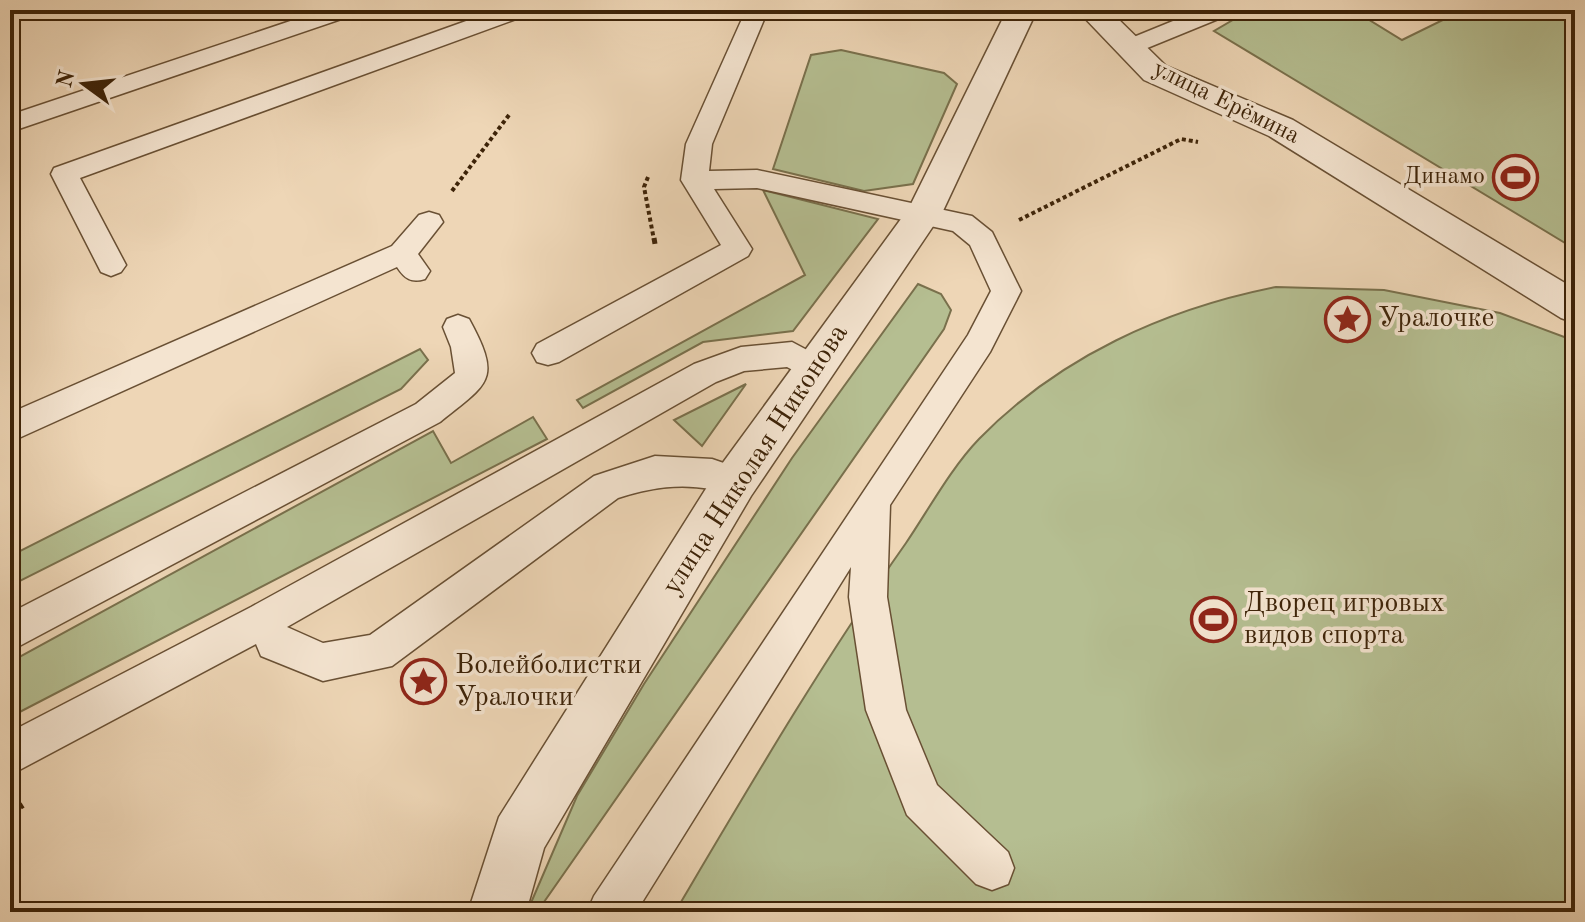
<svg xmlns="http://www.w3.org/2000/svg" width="1585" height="922" font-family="'Old Standard TT',serif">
  <rect width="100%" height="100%" fill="#eed6b6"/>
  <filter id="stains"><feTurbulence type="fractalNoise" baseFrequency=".0025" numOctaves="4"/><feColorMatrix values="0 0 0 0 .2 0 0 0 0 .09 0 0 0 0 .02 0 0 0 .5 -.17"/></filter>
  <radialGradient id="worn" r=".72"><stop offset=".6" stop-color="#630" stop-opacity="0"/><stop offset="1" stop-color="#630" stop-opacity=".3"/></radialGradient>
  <!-- green -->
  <g fill="#b5be91" stroke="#79704c" stroke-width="2">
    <path d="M1250,10H1353L1402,40L1463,10H1575V249L1214,31Z"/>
    <path d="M841,50L944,73L957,84L913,184L864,191L773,169L811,55Z"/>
    <path d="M763,190L878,219L793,331L703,342L583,408L577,400L805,275Z"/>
    <path d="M918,284L941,294L951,310L944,329L537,912H527L577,796L644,684L792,458Z"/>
    <path d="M1276,287L1384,290L1500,313L1575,341V912H675C749,787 822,662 906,543C929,509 951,468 979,439C1059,357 1165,309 1276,287Z"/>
    <path d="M420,349L428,360L401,389L10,586V556Z"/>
    <path d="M746,384L702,446L674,420Z"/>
    <path d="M533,417L547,439L10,717V662L433,431L451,463Z"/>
  </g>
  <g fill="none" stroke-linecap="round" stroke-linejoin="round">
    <defs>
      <g id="lane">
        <path d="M323,10H356L353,15L10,132V115Z"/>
        <path d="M497,10H530L527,15L80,178L126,265L121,272L111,276L101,272L51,174L54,168Z"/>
        <path d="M746,10H768L712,144L709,171L757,170L972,216L992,232L1021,291L990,352L890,505L887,597L906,710L937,785L1008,852L1014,868L1008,884L992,890L976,884L907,815L866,710L849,597L851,567L636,912H587L594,896L968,335L991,291L970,245L953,231L757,188L714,189L752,249L748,256L559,362L548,365L537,362L532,353L537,344L721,245L681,180L686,144Z"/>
        <path d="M1200,10H1231L1228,15L1135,53L1127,55L1115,48L1119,43Z"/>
        <path d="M429,212L439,215L443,222L418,254L430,271L425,279C411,283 405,279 397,267L10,442V413L392,246L419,215Z"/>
        <path d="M458,315L469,319C503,381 488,383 440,422L10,651V613L416,404L455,373L451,347L443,327L447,319Z"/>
        <path d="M792,342L824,359L829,368L824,377L813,381L787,367L744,371L716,382L287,627L323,643L370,635L594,476L606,472L655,456L712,459L747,471L752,482L747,493C732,498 726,491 711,489C678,483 649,488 618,498L392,666L323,681L261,656L256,644L10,775V732L251,607L694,364L741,347Z"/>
      </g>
      <g id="street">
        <path d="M1007,10H1037L942,213L751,496L544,848L526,912H468L499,817L719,468L909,208Z"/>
        <path d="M1077,10H1109L1166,66L1293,120L1575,289V323L1561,318L1269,136L1144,80Z"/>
      </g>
    </defs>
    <!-- lane casing -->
    <use href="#lane" stroke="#695034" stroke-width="3"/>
    <!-- street casing -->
    <use href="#street" stroke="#695034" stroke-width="3"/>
    <!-- path-far2 -->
    <g stroke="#3d2308" stroke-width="4" stroke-dasharray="4 3" stroke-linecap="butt">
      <path d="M648,177L644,187L654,240"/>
      <path d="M452,191L509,115"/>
      <path d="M1019,220L1181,139L1198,142"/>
    </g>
    <!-- path-far1 -->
    <path stroke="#3d2308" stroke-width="5" stroke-dasharray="6 4" stroke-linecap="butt" d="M654,238L655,244"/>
    <!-- path -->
    <path stroke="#3d2308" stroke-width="6" stroke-dasharray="7 5" stroke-linecap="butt" d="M10,813L23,805"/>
    <!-- lane -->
    <use href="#lane" fill="#f4e4d0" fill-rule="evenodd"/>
    <!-- street -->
    <use href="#street" fill="#f4e4d0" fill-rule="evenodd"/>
  </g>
  <!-- icons -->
  <defs>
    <symbol id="stadium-ring" viewBox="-11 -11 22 22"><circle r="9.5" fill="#f4e4d0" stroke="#8f2418" stroke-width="1.5"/><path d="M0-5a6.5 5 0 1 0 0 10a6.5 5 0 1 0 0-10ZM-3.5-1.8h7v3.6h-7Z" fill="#8f2418"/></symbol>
    <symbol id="sight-ring" viewBox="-11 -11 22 22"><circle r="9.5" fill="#f4e4d0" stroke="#8f2418" stroke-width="1.5"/><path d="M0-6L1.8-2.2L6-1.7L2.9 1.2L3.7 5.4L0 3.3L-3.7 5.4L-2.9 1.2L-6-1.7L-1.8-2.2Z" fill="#8f2418"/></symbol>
  </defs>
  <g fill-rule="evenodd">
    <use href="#stadium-ring" x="1490" y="152" width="51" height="51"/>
    <use href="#sight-ring" x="1322" y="294" width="51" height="51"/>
    <use href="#stadium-ring" x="1188" y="594" width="51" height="51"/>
    <use href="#sight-ring" x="398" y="656" width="51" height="51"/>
  </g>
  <g text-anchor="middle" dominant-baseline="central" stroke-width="7" stroke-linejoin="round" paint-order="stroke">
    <!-- far-street labels -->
    <g font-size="24" fill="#3d2308" stroke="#f4e4d0">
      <text transform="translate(1226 103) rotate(26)">улица Ерёмина</text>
    </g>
    <!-- far-poi labels -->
    <g font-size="24" fill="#3d2308" stroke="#f4e4d0" text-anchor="end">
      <text x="1485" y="177">Динамо</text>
    </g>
    <!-- poi labels -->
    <g font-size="28" fill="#3d2308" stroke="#f4e4d0" text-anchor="start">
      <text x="1378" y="319">Уралочке</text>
      <text x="1244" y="604">Дворец игровых<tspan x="1244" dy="32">видов спорта</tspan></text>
      <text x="455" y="666">Волейболистки<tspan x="455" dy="32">Уралочки</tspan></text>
    </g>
    <!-- street labels -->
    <g font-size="28" fill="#3d2308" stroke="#f4e4d0">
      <text transform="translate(756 460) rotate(-57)">улица Николая Никонова</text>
    </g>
  </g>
  <!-- margin -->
  <rect width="1585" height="922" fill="none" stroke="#eed6b6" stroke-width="40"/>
  <rect x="12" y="12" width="1561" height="898" fill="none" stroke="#3d2308" stroke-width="4"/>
  <rect x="20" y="20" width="1545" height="882" fill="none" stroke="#3d2308" stroke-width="2"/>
  <!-- north arrow -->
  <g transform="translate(84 84) rotate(285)" stroke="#f4e4d0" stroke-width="6" paint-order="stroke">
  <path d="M0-6L14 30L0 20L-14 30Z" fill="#3d2308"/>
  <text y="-12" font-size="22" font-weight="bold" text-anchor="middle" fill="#3d2308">N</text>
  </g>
  <rect width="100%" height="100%" filter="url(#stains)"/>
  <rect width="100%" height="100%" fill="url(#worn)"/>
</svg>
